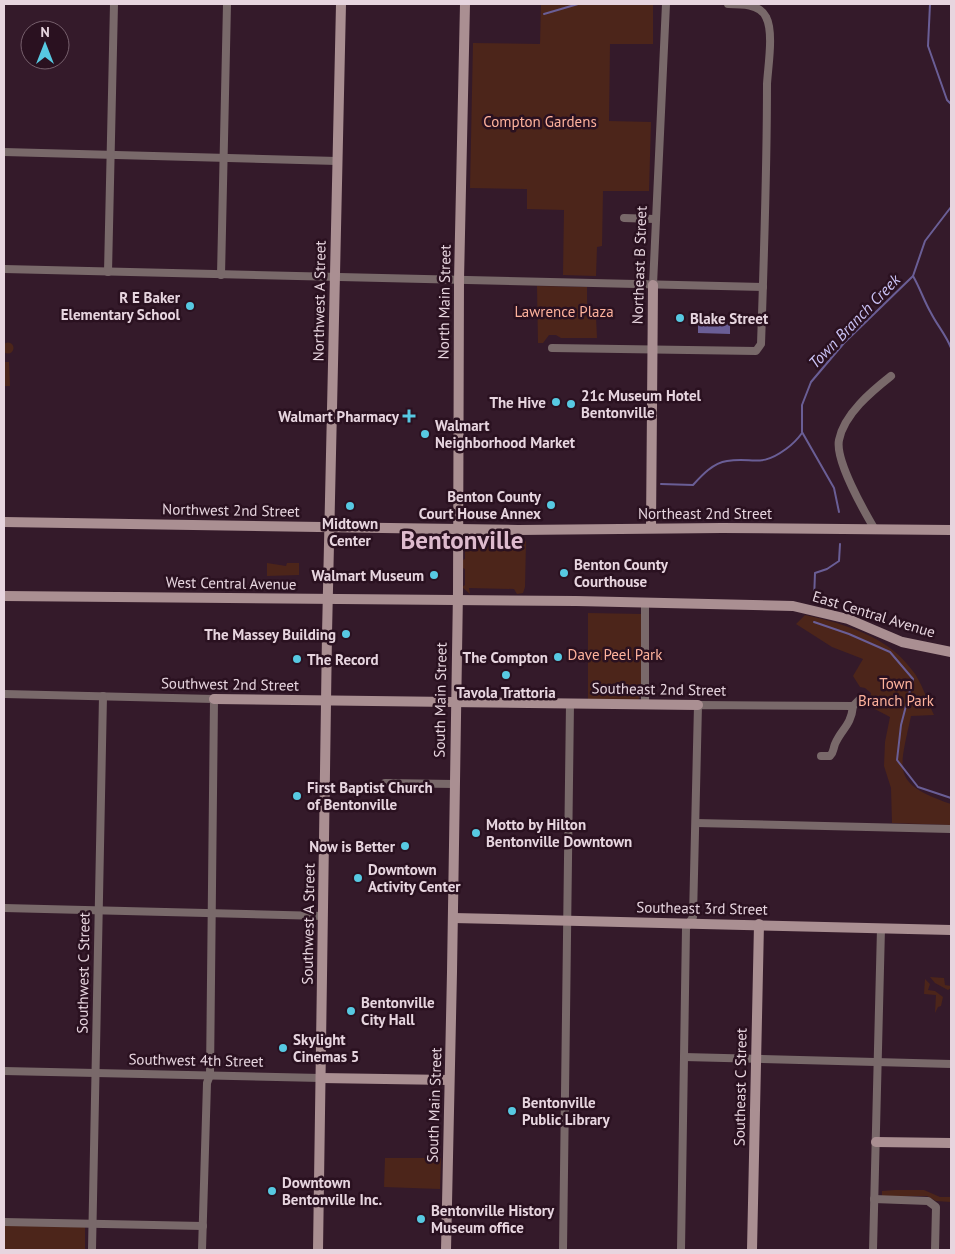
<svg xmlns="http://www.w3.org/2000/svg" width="955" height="1254" font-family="'PT Sans',sans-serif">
  <rect width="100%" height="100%" fill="#341a2a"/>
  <!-- green -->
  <g fill="#4c251a">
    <path d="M541,4H653V44H610L609,121L651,122L649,191H603L602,246L597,247L596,276L563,275L564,210L527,209V189L470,188L473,43L540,44Z"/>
    <path d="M537,286L587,287V303L596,317L597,338H561L556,335H549L543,343H538Z"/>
    <circle cx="8" cy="348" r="5.5"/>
    <path d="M4,362H9L10,386H4Z"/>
    <path d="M472,535L476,540L520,541L517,535L524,538L526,542L525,587L523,593L517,594L514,589L469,588L470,594L462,587L465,585V569L463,568V560L465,559V543L463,541L467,536Z"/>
    <path d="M267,563L286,566L287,563H299V575L267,576Z"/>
    <path d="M588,613L642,614L641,695L638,700H588Z"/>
    <path d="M805,615C845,624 887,636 912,670C922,682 927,701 934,715L911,716C899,772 891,783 951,804V825L892,823L891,788L884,766L885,742L890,717L869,706L871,693L865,688L860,687L853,676L863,659L832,647L796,624Z"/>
    <path d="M930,977L944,978L945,985L951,986V988L948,990L935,983Z"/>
    <path d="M925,979L930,984L928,990L935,991L943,997L941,1006L938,1007L935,1013L936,995L924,994Z"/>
    <path d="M385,1158H441L440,1189L384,1187Z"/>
    <path d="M895,1190H924L940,1197H951V1202L936,1201L927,1196H882V1191Z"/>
    <path d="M4,1225L85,1227V1250H4Z"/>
  </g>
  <!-- water -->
  <path fill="#6a5e96" d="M698,322L730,323V334L698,333Z"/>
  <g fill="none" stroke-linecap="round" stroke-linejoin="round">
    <!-- stream -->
    <g stroke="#6a5e96" stroke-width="2">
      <path d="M930,4L928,46L947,100L951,104"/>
      <path d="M544,14L578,4"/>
      <path d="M913,276C920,288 924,301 931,313C937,325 946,335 951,348"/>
      <path d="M661,484L693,485C702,475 713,463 727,461C754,457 760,468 786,449C793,444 797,440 802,433"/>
      <path d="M839,512L834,488L802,432V405L811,382L844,343L913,276L925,241L951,207"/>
      <path d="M814,600L815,573L827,569L839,561L840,544"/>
      <path d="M814,622L849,634L890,652L913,679L901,725L897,760L918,787L951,798"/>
    </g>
    <!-- street -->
    <g stroke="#79696a" stroke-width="8">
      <path d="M4,152L337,161"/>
      <path d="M624,218L655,219"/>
      <path d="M4,269L763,287"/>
      <path d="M108,272L114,4"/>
      <path d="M221,275L227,4"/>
      <path d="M653,285L666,4"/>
      <path d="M552,348L756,351L761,344C764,257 767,171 767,84C768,66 774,32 766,17C760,4 741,4 728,4"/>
      <path d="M874,528C864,511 835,460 839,440C844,414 872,391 891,376"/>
      <path d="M645,602V704"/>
      <path d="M4,694L214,699L210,1075L207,1083L202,1250"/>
      <path d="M821,756H830C834,752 833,749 835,744C842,728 851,726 853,706"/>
      <path d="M385,783L454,784"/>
      <path d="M696,823L951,829"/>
      <path d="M4,908L323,916"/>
      <path d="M684,1057L951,1064"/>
      <path d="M4,1071L321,1078"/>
      <path d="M874,1199L928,1201L936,1207L935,1250"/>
      <path d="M4,1222L203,1226"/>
      <path d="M92,1250L103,696"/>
      <path d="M563,1250L570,703"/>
      <path d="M681,1250L686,928L693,917L698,705L853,706L860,699"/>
      <path d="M873,1250L881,928"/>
    </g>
    <!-- secondary -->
    <g stroke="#aa8f92" stroke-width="10">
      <path d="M4,522L518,530L722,528L951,530"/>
      <path d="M651,528L653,285"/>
      <path d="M4,596L576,601L793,606L848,619L902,642L951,652"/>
      <path d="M214,699L698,705"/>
      <path d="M453,918L951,930"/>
      <path d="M321,1078L449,1080"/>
      <path d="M876,1142L951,1143"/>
      <path d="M318,1250L327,634L341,4"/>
      <path d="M446,1250L452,972L458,591L459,280L465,4"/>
      <path d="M752,1250L759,924"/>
    </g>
  </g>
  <!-- markers -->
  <g fill="#57c9e2" stroke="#2a1120" stroke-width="2">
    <circle cx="190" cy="306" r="5"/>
    <circle cx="680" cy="318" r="5"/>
    <circle cx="556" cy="402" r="5"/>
    <circle cx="571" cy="404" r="5"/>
    <path d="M406.5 408.5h5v5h5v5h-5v5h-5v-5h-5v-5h5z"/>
    <circle cx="425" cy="434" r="5"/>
    <circle cx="551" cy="505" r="5"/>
    <circle cx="350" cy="506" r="5"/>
    <circle cx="564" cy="573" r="5"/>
    <circle cx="434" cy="575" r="5"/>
    <circle cx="346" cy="634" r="5"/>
    <circle cx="558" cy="657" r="5"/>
    <circle cx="297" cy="659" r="5"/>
    <circle cx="506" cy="675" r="5"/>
    <circle cx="297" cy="796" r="5"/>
    <circle cx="476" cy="833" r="5"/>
    <circle cx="405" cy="846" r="5"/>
    <circle cx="358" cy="878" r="5"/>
    <circle cx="351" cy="1011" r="5"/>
    <circle cx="283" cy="1048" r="5"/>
    <circle cx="512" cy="1111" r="5"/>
    <circle cx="272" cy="1191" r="5"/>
    <circle cx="421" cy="1219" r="5"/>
  </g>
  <g text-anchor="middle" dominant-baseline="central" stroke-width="5" stroke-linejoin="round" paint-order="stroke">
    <!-- park labels -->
    <g font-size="15" fill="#feb29c" stroke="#2a1120">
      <text x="540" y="121">Compton Gardens</text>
      <text x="564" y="311">Lawrence Plaza</text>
      <text x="615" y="654">Dave Peel Park</text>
      <text x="896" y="683">Town<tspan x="896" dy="17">Branch Park</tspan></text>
    </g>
    <!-- street labels -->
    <g font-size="15" fill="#e7d5df" stroke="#2a1120">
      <text transform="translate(639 265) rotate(-88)">Northeast B Street</text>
      <text transform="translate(319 301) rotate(-89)">Northwest A Street</text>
      <text transform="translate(444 302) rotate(-89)">North Main Street</text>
      <text transform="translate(231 510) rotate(1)">Northwest 2nd Street</text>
      <text x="705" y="513">Northeast 2nd Street</text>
      <text transform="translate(231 583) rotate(1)">West Central Avenue</text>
      <text transform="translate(874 614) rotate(17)">East Central Avenue</text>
      <text transform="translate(230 684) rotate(1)">Southwest 2nd Street</text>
      <text transform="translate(659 689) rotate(1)">Southeast 2nd Street</text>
      <text transform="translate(440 700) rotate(-89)">South Main Street</text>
      <text transform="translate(702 908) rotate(1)">Southeast 3rd Street</text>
      <text transform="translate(308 924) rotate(-89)">Southwest A Street</text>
      <text transform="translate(83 973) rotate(-89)">Southwest C Street</text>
      <text transform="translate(196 1060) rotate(1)">Southwest 4th Street</text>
      <text transform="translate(740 1087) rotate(-89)">Southeast C Street</text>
      <text transform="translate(434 1105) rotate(-88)">South Main Street</text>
    </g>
    <!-- poi labels -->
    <g font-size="15" font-weight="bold" fill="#e7d5df" stroke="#2a1120" text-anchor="start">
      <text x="180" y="297" text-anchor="end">R E Baker<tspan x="180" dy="17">Elementary School</tspan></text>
      <text x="690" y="318">Blake Street</text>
      <text x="581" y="395">21c Museum Hotel<tspan x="581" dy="17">Bentonville</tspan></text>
      <text x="546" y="402" text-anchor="end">The Hive</text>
      <text x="399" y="416" text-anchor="end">Walmart Pharmacy</text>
      <text x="435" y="425">Walmart<tspan x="435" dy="17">Neighborhood Market</tspan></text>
      <text x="541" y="496" text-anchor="end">Benton County<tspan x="541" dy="17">Court House Annex</tspan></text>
      <text x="350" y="523" text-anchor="middle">Midtown<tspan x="350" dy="17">Center</tspan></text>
      <text x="574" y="564">Benton County<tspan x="574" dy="17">Courthouse</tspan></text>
      <text x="424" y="575" text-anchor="end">Walmart Museum</text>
      <text x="336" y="634" text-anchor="end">The Massey Building</text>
      <text x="548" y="657" text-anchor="end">The Compton</text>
      <text x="307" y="659">The Record</text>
      <text x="506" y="692" text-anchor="middle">Tavola Trattoria</text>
      <text x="307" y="787">First Baptist Church<tspan x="307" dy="17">of Bentonville</tspan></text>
      <text x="486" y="824">Motto by Hilton<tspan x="486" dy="17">Bentonville Downtown</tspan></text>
      <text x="395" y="846" text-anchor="end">Now is Better</text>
      <text x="368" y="869">Downtown<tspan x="368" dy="17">Activity Center</tspan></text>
      <text x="361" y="1002">Bentonville<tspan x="361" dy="17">City Hall</tspan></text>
      <text x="293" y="1039">Skylight<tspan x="293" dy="17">Cinemas 5</tspan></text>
      <text x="522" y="1102">Bentonville<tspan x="522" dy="17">Public Library</tspan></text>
      <text x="282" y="1182">Downtown<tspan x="282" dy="17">Bentonville Inc.</tspan></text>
      <text x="431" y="1210">Bentonville History<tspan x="431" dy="17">Museum office</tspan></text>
    </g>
    <!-- water labels -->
    <g font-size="16" font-style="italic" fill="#c9c1f4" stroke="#2a1120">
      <text transform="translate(854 321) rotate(-46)">Town Branch Creek</text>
    </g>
    <!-- town labels -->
    <g font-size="25" font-weight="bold" fill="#debbce" stroke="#2a1120">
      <text x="462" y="540">Bentonville</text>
    </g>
  </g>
  <!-- border -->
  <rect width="955" height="1254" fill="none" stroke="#e7d5df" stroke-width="10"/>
  <!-- north arrow -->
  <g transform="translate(45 45)"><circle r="24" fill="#2a1120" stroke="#765f6c"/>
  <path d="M0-4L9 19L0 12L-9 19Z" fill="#57c9e2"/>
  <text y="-8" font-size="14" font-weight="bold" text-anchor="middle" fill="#e7d5df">N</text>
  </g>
</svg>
